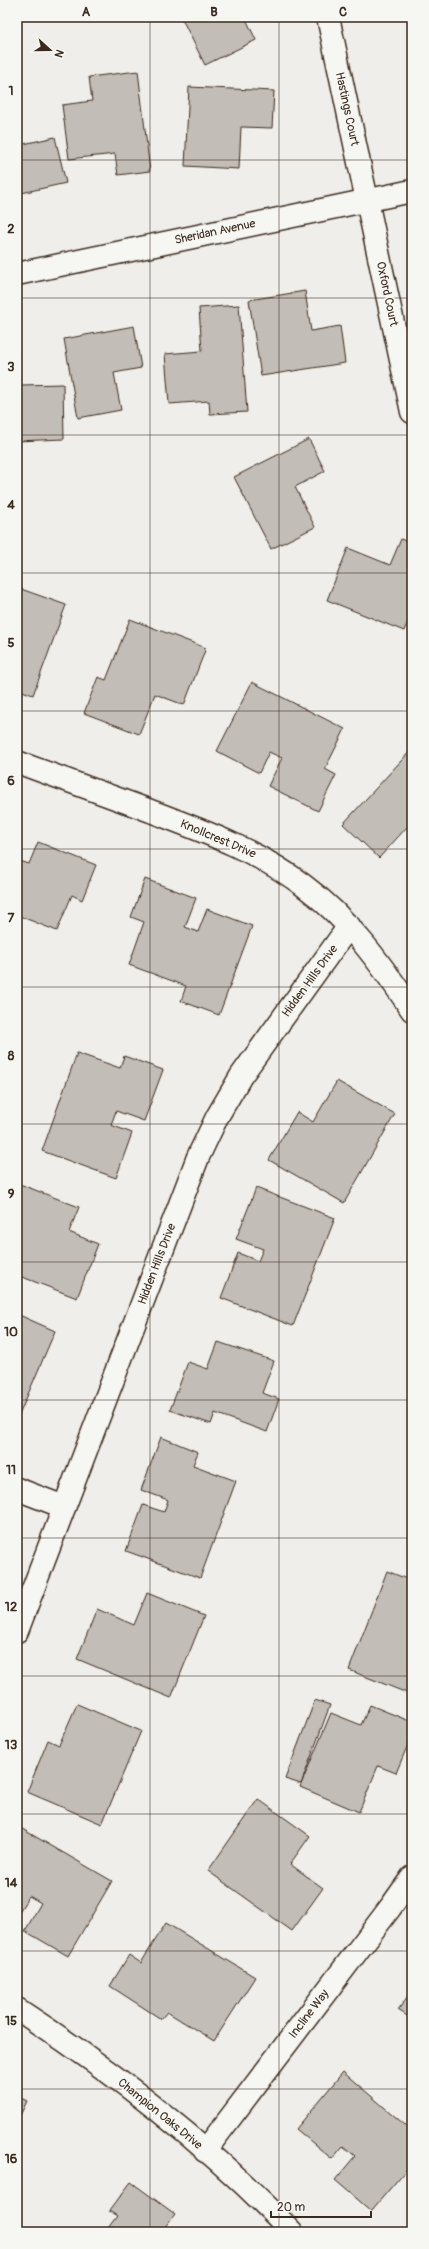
<svg xmlns="http://www.w3.org/2000/svg" width="429" height="2249" font-family="Pangolin,sans-serif">
  <rect width="100%" height="100%" fill="#efeeea"/>
  <filter id="ink" filterUnits="userSpaceOnUse"><feTurbulence type="fractalNoise" baseFrequency=".025" numOctaves="2"/><feDisplacementMap in="SourceGraphic" scale="8" xChannelSelector="R" yChannelSelector="G"/><feConvolveMatrix kernelMatrix="1 2 1 2 8 2 1 2 1" color-interpolation-filters="sRGB"/></filter>
  <g filter="url(#ink)">
    <!-- building -->
    <g fill="#c2bdb7" stroke="#3b2a1e">
      <path d="M181,17H245L256,40L205,65Z"/>
      <path d="M138,71L150,171L118,175L115,154L69,159L62,105L92,101L89,77Z"/>
      <path d="M189,87L274,91L272,128L241,127L239,169L185,166Z"/>
      <path d="M17,135L19,145L55,137L66,183L17,194Z"/>
      <path d="M305,291L311,331L340,326L345,363L261,376L249,300Z"/>
      <path d="M239,305L247,412L210,414L209,401L169,404L165,354L202,351L199,308Z"/>
      <path d="M134,326L141,368L114,373L121,410L78,418L64,339Z"/>
      <path d="M17,355H19L20,385L63,384L64,439L17,441Z"/>
      <path d="M309,439L325,471L295,487L315,527L271,549L234,477Z"/>
      <path d="M401,539L412,544V611L404,631L327,600L348,548L390,565Z"/>
      <path d="M21,589L66,605L33,695L17,689V600Z"/>
      <path d="M130,619L206,648L184,705L155,694L139,734L84,713L98,677L106,680Z"/>
      <path d="M252,682L345,729L325,769L336,775L318,811L268,786L282,758L269,752L259,773L217,751Z"/>
      <path d="M412,749V832L407,827L379,858L343,824Z"/>
      <path d="M38,842L96,865L82,900L72,895L57,931L17,915V860L29,864Z"/>
      <path d="M145,879L196,898L185,927L198,932L207,909L252,926L219,1015L181,1001L186,986L129,965L144,922L131,917Z"/>
      <path d="M77,1053L120,1068L124,1056L163,1070L144,1121L116,1111L111,1125L132,1133L116,1178L42,1151Z"/>
      <path d="M337,1081L395,1114L344,1203L269,1160L297,1112L313,1122Z"/>
      <path d="M17,1183L79,1207L69,1232L98,1244L77,1298L17,1275Z"/>
      <path d="M256,1188L335,1218L293,1326L221,1298L238,1253L258,1261L263,1249L236,1239Z"/>
      <path d="M17,1314L55,1331L17,1420Z"/>
      <path d="M218,1342L274,1361L262,1393L279,1399L267,1432L215,1413L211,1424L170,1410L188,1362L208,1369Z"/>
      <path d="M161,1437L198,1452L193,1465L236,1481L200,1578L126,1551L143,1505L164,1512L168,1500L141,1490Z"/>
      <path d="M387,1571L412,1581V1695L349,1670Z"/>
      <path d="M147,1593L204,1616L171,1698L77,1659L97,1609L134,1625Z"/>
      <path d="M315,1700L330,1705L301,1784L285,1779Z"/>
      <path d="M77,1704L141,1731L102,1824L27,1792L48,1740L59,1745Z"/>
      <path d="M370,1705L412,1722V1735L396,1773L378,1766L359,1812L300,1787L331,1713L361,1725Z"/>
      <path d="M258,1799L310,1836L290,1864L323,1888L292,1931L208,1871Z"/>
      <path d="M17,1826L112,1881L68,1956L25,1931L41,1903L29,1896L17,1915Z"/>
      <path d="M166,1923L255,1977L214,2041L167,2012L161,2019L110,1986L129,1955L141,1963Z"/>
      <path d="M412,1990V2019L398,2010Z"/>
      <path d="M343,2072L412,2131V2163L371,2211L335,2180L355,2156L343,2146L332,2159L296,2129Z"/>
      <path d="M17,2096L27,2101L17,2122Z"/>
      <path d="M131,2182L175,2214L161,2232H105L117,2216L109,2211Z"/>
    </g>
    <g fill="none" stroke-linecap="round" stroke-linejoin="round">
      <defs>
        <g id="minor">
          <path d="M328,17L412,412"/>
          <path d="M17,274L412,191"/>
          <path d="M17,762C61,778 104,794 148,810C203,831 256,850 303,885C348,918 381,964 412,1010"/>
          <path d="M17,1489L64,1507"/>
          <path d="M17,1631L198,1157L217,1117L241,1076L349,926"/>
          <path d="M17,2009C114,2072 212,2148 292,2232"/>
          <path d="M205,2151L390,1908L412,1877"/>
        </g>
      </defs>
      <!-- minor casing -->
      <use href="#minor" stroke="#3b2a1e" stroke-width="25"/>
      <!-- minor -->
      <use href="#minor" stroke="#f6f6f2" stroke-width="22"/>
    </g>
  </g>
  <!-- grid -->
  <path fill="none" stroke="#3b2a1e" stroke-width="1" stroke-opacity="0.55" d="M150,17V2232M279,17V2232M17,160H412M17,298H412M17,435H412M17,573H412M17,711H412M17,849H412M17,987H412M17,1124H412M17,1262H412M17,1400H412M17,1538H412M17,1676H412M17,1814H412M17,1951H412M17,2089H412"/>
  <g text-anchor="middle" dominant-baseline="central" stroke-width="3.5" stroke-linejoin="round" paint-order="stroke">
    <!-- street labels -->
    <g font-size="12" fill="#3b2a1e" stroke="#f6f6f2">
      <text transform="translate(347 109) rotate(78)">Hastings Court</text>
      <text transform="translate(215 232) rotate(-12)">Sheridan Avenue</text>
      <text transform="translate(387 294) rotate(78)">Oxford Court</text>
      <text transform="translate(218 839) rotate(23)">Knollcrest Drive</text>
      <text transform="translate(310 981) rotate(-54)">Hidden Hills Drive</text>
      <text transform="translate(157 1264) rotate(-69)">Hidden Hills Drive</text>
      <text transform="translate(309 2014) rotate(-53)">Incline Way</text>
      <text transform="translate(160 2114) rotate(39)">Champion Oaks Drive</text>
    </g>
  </g>
  <!-- margin -->
  <rect width="429" height="2249" fill="none" stroke="#f6f6f2" stroke-width="44"/>
  <!-- north arrow -->
  <g transform="translate(50 50) rotate(111)" stroke="#f6f6f2" stroke-width="3" paint-order="stroke">
  <path d="M0-3L7 15L0 10L-7 15Z" fill="#3b2a1e"/>
  <text y="-6" font-size="11" font-weight="bold" text-anchor="middle" fill="#3b2a1e">N</text>
  </g>
  <!-- scale -->
  <path d="M271 2211v6h100v-6" fill="none" stroke="#3b2a1e" stroke-width="2"/>
  <text x="277" y="2211" font-size="12" fill="#3b2a1e" stroke="#f6f6f2" stroke-width="3" paint-order="stroke">20 m</text>
  <rect x="22" y="22" width="385" height="2205" fill="none" stroke="#3b2a1e" stroke-width="1.5"/>
  <g font-size="13" text-anchor="middle" font-weight="bold" fill="#3b2a1e">
    <text x="86" y="16">A</text>
    <text x="214" y="16">B</text>
    <text x="343" y="16">C</text>
    <text x="11" y="95">1</text>
    <text x="11" y="233">2</text>
    <text x="11" y="371">3</text>
    <text x="11" y="509">4</text>
    <text x="11" y="647">5</text>
    <text x="11" y="785">6</text>
    <text x="11" y="922">7</text>
    <text x="11" y="1060">8</text>
    <text x="11" y="1198">9</text>
    <text x="11" y="1336">10</text>
    <text x="11" y="1474">11</text>
    <text x="11" y="1611">12</text>
    <text x="11" y="1749">13</text>
    <text x="11" y="1887">14</text>
    <text x="11" y="2025">15</text>
    <text x="11" y="2163">16</text>
  </g>
</svg>
